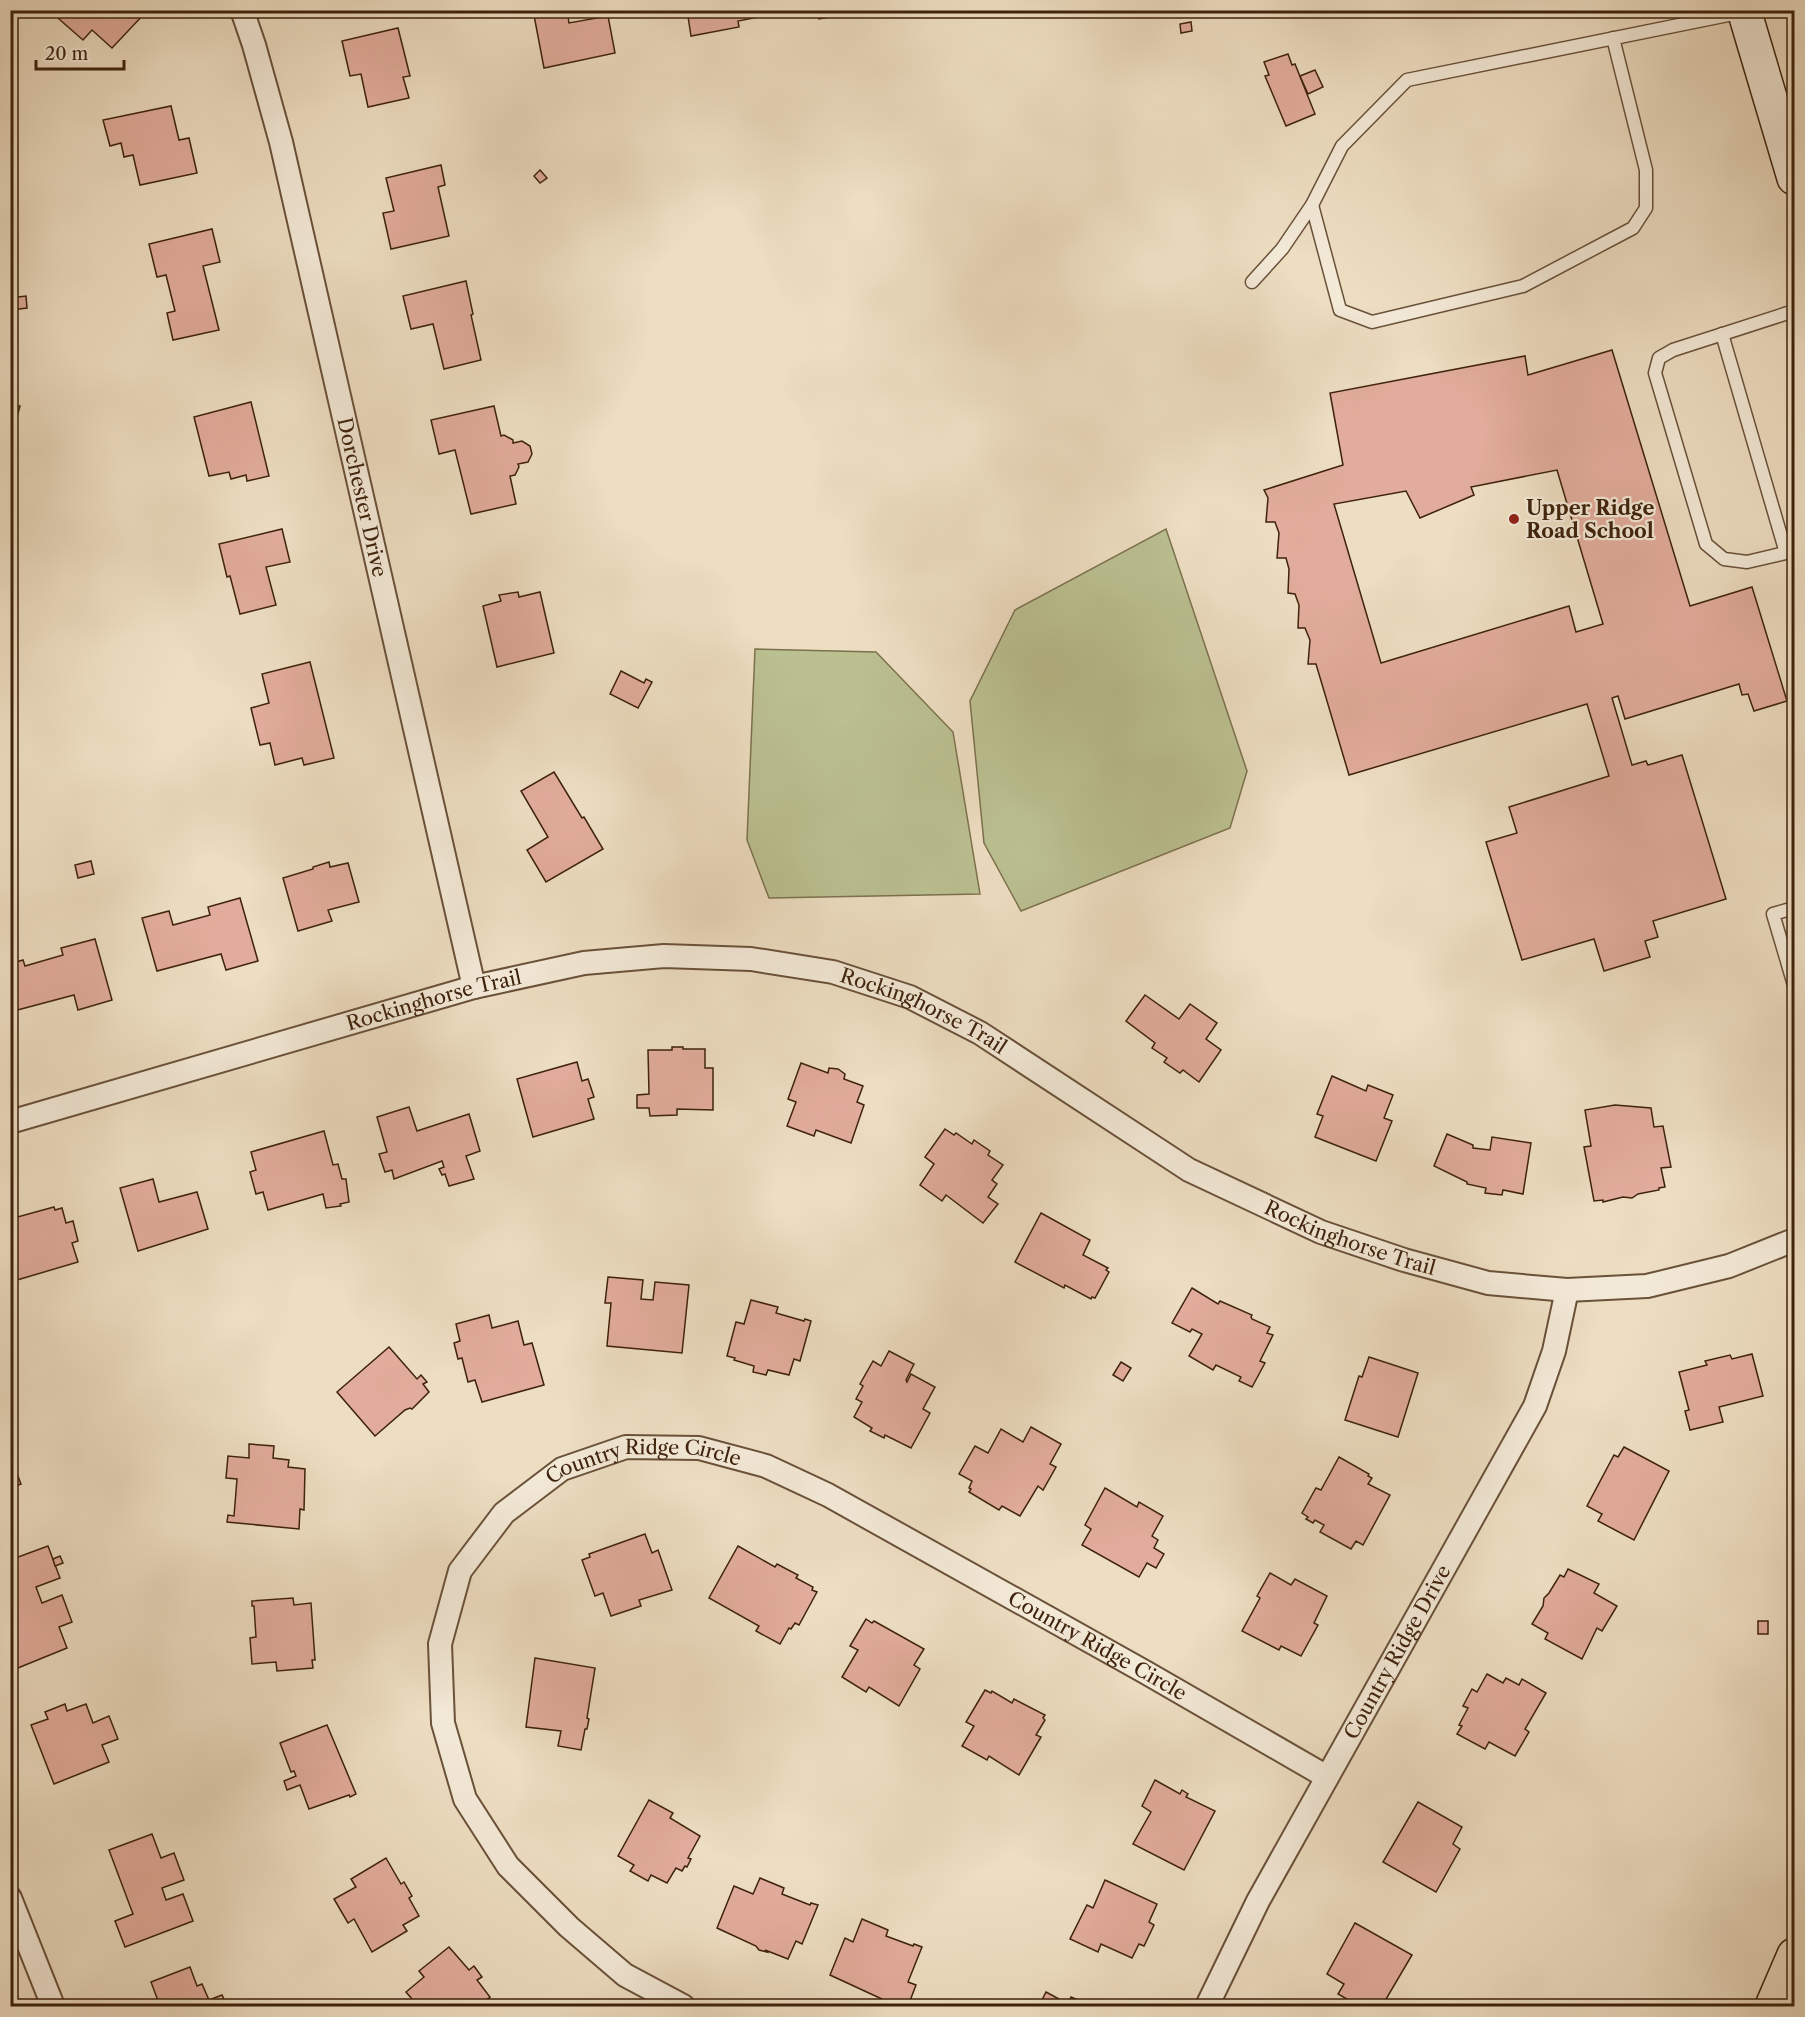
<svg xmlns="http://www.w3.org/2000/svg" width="1805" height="2017" font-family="'Libre Caslon Text',serif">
  <rect width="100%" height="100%" fill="#edddc1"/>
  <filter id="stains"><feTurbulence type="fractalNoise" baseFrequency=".00333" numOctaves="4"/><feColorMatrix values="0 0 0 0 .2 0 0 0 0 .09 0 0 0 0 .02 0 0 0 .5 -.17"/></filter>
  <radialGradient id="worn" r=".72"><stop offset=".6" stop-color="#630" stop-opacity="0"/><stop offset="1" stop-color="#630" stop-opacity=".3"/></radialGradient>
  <!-- green -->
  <g fill="#bbc091" stroke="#7c714e" stroke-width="1.5">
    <path d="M1166,529L1247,771L1230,828L1021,911L984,843L970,701L1015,610Z"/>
    <path d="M755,649L876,652L953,732L980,894L769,898L747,840Z"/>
  </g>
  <!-- building -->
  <g fill="#e1ac9b" stroke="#3e220c" stroke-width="1.5" fill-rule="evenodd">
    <path d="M53,10H140L144,14L112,48L92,30L83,40L51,12Z"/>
    <path d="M533,10H567L569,23L608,16L615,53L544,68Z"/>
    <path d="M687,10H758L759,17L738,21L739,27L691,36Z"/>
    <path d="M817,10H852L853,13L819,19Z"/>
    <path d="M1191,22L1192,31L1181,33L1180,24Z"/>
    <path d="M398,28L410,76L403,77L409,98L368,107L361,74L350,76L342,41Z"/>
    <path d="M1288,54L1292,65L1295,64L1315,114L1286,126L1265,76L1269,75L1264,62Z"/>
    <path d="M1315,70L1323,87L1308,94L1300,76Z"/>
    <path d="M171,106L179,140L189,138L197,173L140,185L133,155L124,157L121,143L110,146L103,120Z"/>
    <path d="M441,165L445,185L438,187L449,236L391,249L383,213L394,211L386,178Z"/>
    <path d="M540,170L547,178L540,183L534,176Z"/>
    <path d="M212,229L220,262L203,266L219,330L173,340L167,313L175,311L166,275L157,277L149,244Z"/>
    <path d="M466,281L473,314L471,315L481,360L444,369L433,324L411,329L403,296Z"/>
    <path d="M26,296L27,308L11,310L10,298Z"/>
    <path d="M1612,350L1690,606L1752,587L1787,701L1754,711L1748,694L1742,695L1739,684L1625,719L1618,696L1612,698L1632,765L1646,761L1648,765L1682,755L1726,899L1653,921L1658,937L1645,941L1650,957L1604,971L1594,939L1522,960L1486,842L1517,833L1509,807L1609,776L1587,704L1349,775L1316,664H1308L1310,640L1305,628H1298L1299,605L1295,594L1288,593L1289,569L1286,558H1277L1279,533L1275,522H1266L1268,498L1264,490L1343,465L1330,393L1525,356L1528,375ZM1557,470L1603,624L1576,632L1569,606L1381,663L1334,504L1406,491L1420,518L1474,495L1471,487Z"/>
    <path d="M251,402L269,476L247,481L246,475L231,479L229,472L209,476L194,417Z"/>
    <path d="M10,404L20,406L15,424L10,423Z"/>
    <path d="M494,406L501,436L504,435L513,440V443L522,441L530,446L532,454L528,462L518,464L519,467L515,475L510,476L516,504L471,514L455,450L439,454L431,420Z"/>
    <path d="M282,529L290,562L266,567L276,605L240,614L230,576L227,577L219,544Z"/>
    <path d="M518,592L519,597L540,592L554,653L497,667L483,606L501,601L499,595Z"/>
    <path d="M310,662L334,758L304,765L302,758L275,765L270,743L260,745L251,708L269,703L262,674Z"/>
    <path d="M621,671L644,683L646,679L652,682L638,708L610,694Z"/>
    <path d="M554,772L582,818L584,817L603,849L546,882L527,850L548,837L521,791Z"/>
    <path d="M91,861L94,874L78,878L75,865Z"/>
    <path d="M329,862L330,867L348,863L359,902L328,910L332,921L298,931L283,878L313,869V867Z"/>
    <path d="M240,898L258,961L226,970L221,954L157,971L142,918L169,911L173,925L210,915L208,907Z"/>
    <path d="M95,939L112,1000L78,1010L74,995L10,1012V964L23,960L25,966L63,955L61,948Z"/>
    <path d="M1145,995L1179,1019L1190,1004L1217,1023L1206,1039L1221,1050L1199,1082L1183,1070L1180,1073L1164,1062L1167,1058L1152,1048L1155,1043L1126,1021Z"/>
    <path d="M672,1047H683V1049H705V1068H713V1110L677,1109V1115L650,1116L649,1108H637V1095L649,1094L648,1050H672Z"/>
    <path d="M577,1062L582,1081L588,1079L594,1097L588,1099L594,1119L533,1137L517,1079Z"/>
    <path d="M801,1063L828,1073L829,1068L838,1069L845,1074L844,1079L863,1086L857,1102L864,1105L851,1143L816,1130L814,1136L787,1126L796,1102L788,1099Z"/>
    <path d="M1332,1076L1366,1091L1368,1085L1393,1095L1384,1118L1392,1121L1376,1161L1315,1137L1323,1116L1317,1114Z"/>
    <path d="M1615,1105L1651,1108L1654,1127L1663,1126L1671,1167L1661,1168L1665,1187L1659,1188V1190L1638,1194L1632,1198L1623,1197L1603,1202V1200L1594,1201L1584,1147L1591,1146L1585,1110Z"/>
    <path d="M409,1107L417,1131L469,1114L480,1151L466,1156L474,1179L449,1186L445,1174L442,1175L439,1169L444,1167L442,1161L394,1179L392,1170L385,1172L379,1154L387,1152L377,1117Z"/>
    <path d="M945,1129L954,1135L956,1133L972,1144L974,1140L990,1151L988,1155L1003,1165L992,1180L997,1184L988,1197L998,1204L983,1223L946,1195L942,1201L920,1185L934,1164L925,1157Z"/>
    <path d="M324,1131L333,1165L338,1164L342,1179H346L349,1202L340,1204L341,1206L326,1208L323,1194L268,1210L263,1192L256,1194L250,1172L256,1170L251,1152Z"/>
    <path d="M1447,1134L1473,1145V1148L1490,1150L1492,1137L1531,1143L1523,1194L1503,1190L1502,1195L1485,1193L1486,1188L1467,1184V1182L1434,1166Z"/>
    <path d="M153,1179L159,1202L197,1192L208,1229L138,1251L120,1188Z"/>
    <path d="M54,1207L55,1210L62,1208L66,1223L73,1221L78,1241L72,1243L78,1262L17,1280L10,1255V1219Z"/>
    <path d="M1041,1213L1090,1240L1083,1255L1108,1268L1106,1270L1109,1272L1095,1298L1092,1297L1091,1299L1065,1285L1064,1288L1015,1262Z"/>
    <path d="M608,1277L643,1280L641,1299L653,1300L655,1282L689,1285L682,1353L607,1346L611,1303H605Z"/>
    <path d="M1192,1288L1218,1304L1220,1301L1252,1315L1251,1317L1252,1319L1270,1327L1267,1333L1273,1335L1260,1361L1265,1363L1252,1387L1239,1381L1241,1377L1216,1365L1213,1370L1189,1356L1202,1334L1192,1329L1190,1332L1172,1323Z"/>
    <path d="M751,1300L778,1307L776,1313L804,1321L805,1319L811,1321L800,1361L794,1359L789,1375L768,1370L766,1375L753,1372L754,1366L734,1360L735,1358L727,1356L736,1322L744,1324Z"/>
    <path d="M489,1315L492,1328L518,1321L524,1345L532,1343L544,1385L482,1402L475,1380L468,1382L462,1358L458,1359L454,1343L460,1341L456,1324Z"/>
    <path d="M389,1347L417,1379L421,1375L427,1382L423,1384L429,1392L412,1409L410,1408L405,1410L375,1436L337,1392Z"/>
    <path d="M889,1351L914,1364L906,1380L907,1382L911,1374L935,1387L923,1409L930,1413L911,1448L885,1435L884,1438L870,1431L872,1428L854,1417L862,1402L856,1399L863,1386L860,1384L873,1361L881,1366Z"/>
    <path d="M1752,1354L1763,1396L1719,1407L1723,1422L1690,1430L1685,1411L1689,1410L1679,1372L1707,1365L1705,1361L1730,1355L1732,1359Z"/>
    <path d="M1369,1357L1418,1373L1398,1437L1345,1420L1359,1376L1362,1377Z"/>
    <path d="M1121,1362L1131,1368L1123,1381L1113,1375Z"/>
    <path d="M1031,1427L1061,1444L1050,1464L1056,1467L1043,1490L1038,1486L1020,1516L1002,1506L999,1510L969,1492L971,1489L969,1488L972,1481L959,1474L975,1446L988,1453L1001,1429L1023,1442Z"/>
    <path d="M249,1444L274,1446L273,1458L289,1460L288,1467L305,1469L304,1510L300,1509L299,1529L227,1522L228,1515L234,1516L237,1479L226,1478L228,1456L249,1458Z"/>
    <path d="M1624,1447L1669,1471L1634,1540L1598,1521L1602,1514L1587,1506L1614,1455L1618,1457Z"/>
    <path d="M1339,1457L1369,1474L1368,1476L1372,1478L1368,1484L1390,1495L1363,1545L1356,1541L1351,1549L1320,1532L1324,1525L1315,1520L1313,1523L1306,1519L1308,1517L1302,1513L1316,1488L1321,1490Z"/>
    <path d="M11,1458L21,1484L10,1488V1459Z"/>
    <path d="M1105,1488L1137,1507L1139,1502L1163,1516L1152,1536L1158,1540L1154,1548L1164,1554L1156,1568L1147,1563L1139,1577L1082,1545L1091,1529L1085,1525Z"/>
    <path d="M645,1534L652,1553L658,1550L672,1590L639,1600L641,1606L611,1616L603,1593L595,1596L582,1560L590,1557L589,1554Z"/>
    <path d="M48,1546L60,1578L36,1587L42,1603L62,1595L72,1622L59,1627L67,1648L13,1670L10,1662V1560Z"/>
    <path d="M738,1546L775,1567L777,1564L798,1575L796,1578L813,1587L812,1590L817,1592L799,1625L795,1623L791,1629L789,1628L780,1644L756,1631L759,1626L709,1598Z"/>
    <path d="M60,1556L63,1563L55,1566L53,1559Z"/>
    <path d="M1568,1569L1599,1584L1594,1593L1617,1606L1602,1631L1597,1628L1582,1659L1545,1639L1548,1633L1532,1624L1543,1606L1544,1598L1549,1593L1560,1575L1564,1577Z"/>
    <path d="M1270,1573L1291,1585L1295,1579L1327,1596L1314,1623L1318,1625L1301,1656L1281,1646L1279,1650L1242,1631L1260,1598L1257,1596Z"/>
    <path d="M293,1598L294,1605L311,1603L315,1660H312L313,1668L277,1671L276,1662L252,1664L250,1638L256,1637L254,1606H252V1601Z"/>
    <path d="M866,1619L872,1623L874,1621L924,1649L914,1665L920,1669L899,1706L869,1687L866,1692L842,1677L858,1650L850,1646Z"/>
    <rect x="1758" y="1621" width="10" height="13"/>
    <path d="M535,1658L595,1668L587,1718L589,1719L587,1729H585L581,1750L558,1746L561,1731L526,1727Z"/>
    <path d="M1487,1674L1503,1683L1506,1678L1519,1685L1522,1679L1546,1693L1525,1729L1529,1732L1515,1756L1489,1742L1485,1749L1457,1734L1462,1726L1459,1725L1468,1708L1463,1706L1472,1689L1477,1692Z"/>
    <path d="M985,1690L991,1693L992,1691L1012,1703L1014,1699L1045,1715L1043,1718L1045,1720L1036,1735L1041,1737L1019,1775L989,1756L987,1760L962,1746L974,1726L966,1722Z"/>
    <path d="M65,1704L67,1711L86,1704L93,1723L109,1716L118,1739L102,1745L109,1762L54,1784L31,1725L48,1719L45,1712Z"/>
    <path d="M327,1725L356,1794L350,1797L349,1795L309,1809L300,1785L287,1790L284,1781L296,1776L294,1771L291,1772L280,1743Z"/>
    <path d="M1155,1780L1180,1794L1182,1790L1188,1794L1186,1797L1215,1811L1184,1870L1133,1844L1151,1812L1142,1806Z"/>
    <path d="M649,1800L673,1813L670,1818L700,1836L688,1858L691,1859L687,1867L685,1866L682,1871L676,1868L667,1883L651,1875L648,1881L630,1871L634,1865L618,1856Z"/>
    <path d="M1418,1802L1462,1827L1453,1844L1460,1849L1436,1892L1383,1862Z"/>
    <path d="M152,1834L161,1858L174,1853L184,1880L162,1888L166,1900L183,1894L193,1921L125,1947L115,1921L133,1914L109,1850Z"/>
    <path d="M386,1858L401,1884L404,1882L412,1896L409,1898L419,1916L403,1925L407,1931L372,1952L354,1919L348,1923L334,1899L356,1887L351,1879Z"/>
    <path d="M760,1878L784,1888L782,1894L810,1905L811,1903L818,1905L802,1944L796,1941L788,1959L765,1950L767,1952L759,1950L756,1946L717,1928L734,1886L753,1894Z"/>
    <path d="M1105,1880L1157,1904L1149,1922L1154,1925L1144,1946L1139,1944L1132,1958L1101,1944L1098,1952L1070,1939L1087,1905L1093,1908Z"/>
    <path d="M862,1919L888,1930L886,1936L913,1946L914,1944L922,1947L908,1982L916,1985L908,2006H901L884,2000L830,1975L845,1938L853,1942Z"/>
    <path d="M1355,1923L1412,1955L1382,2006H1359L1338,1994L1344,1984L1327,1974Z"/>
    <path d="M449,1947L469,1970L474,1966L482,1977L477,1980L490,1997L478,2006H418L406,1992L424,1977L419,1971Z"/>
    <path d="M190,1967L197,1986L202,1984L209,2000L222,1995L227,2006H160L151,1982Z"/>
    <path d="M1046,1992L1068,2004L1071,1997L1093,2006H1039Z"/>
  </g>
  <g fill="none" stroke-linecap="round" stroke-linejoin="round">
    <defs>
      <g id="lane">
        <path d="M1312,205L1340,310L1372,322L1523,286L1633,228L1646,208V170L1613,38"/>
        <path d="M1252,282L1282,249L1312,205L1342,146L1407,80L1743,12"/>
        <path d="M1794,311L1673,350L1659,358L1655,373L1706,544L1724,559L1747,562L1794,551"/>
        <path d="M1722,334L1786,553"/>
        <path d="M1794,908L1773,914L1794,985"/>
      </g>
      <g id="street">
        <path id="s1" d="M242,10L254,45L281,142L474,987"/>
        <path id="s2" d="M10,1122L474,987L584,963L664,956L751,959L833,972L910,997L980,1033L1189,1170L1321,1232L1404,1260L1488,1283L1567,1290L1647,1286L1729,1266L1794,1240"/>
        <path d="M10,1898L53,2006"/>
        <path id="s3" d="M683,2006L625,1975L569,1927L508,1866L465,1799L443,1723L440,1644L460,1571L504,1513L562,1469L626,1447L699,1448L766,1466L828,1495L1145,1672L1327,1777"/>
        <path id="s4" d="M1207,2006L1258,1901L1535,1406L1554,1351L1567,1290"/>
      </g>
      <path id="secondary" d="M1744,10L1794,178"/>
      <path id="highway" d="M1772,2006L1794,1955"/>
    </defs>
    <!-- lane casing -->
    <use href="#lane" stroke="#6a5139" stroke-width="15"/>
    <!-- street casing -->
    <use href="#street" stroke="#6a5139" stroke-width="26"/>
    <!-- secondary casing -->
    <use href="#secondary" stroke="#3e220c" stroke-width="36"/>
    <!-- highway casing -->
    <use href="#highway" stroke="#3e220c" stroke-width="36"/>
    <!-- lane -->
    <use href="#lane" stroke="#f3e9d7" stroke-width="12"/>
    <!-- street -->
    <use href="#street" stroke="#f3e9d7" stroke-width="22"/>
    <!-- secondary -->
    <use href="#secondary" stroke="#f3e9d7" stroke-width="33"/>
    <!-- highway -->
    <use href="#highway" stroke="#edddc1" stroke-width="33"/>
  </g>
  <!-- markers -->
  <circle fill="#8f2418" stroke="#f3e9d7" stroke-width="2" cx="1514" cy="519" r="6"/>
  <g text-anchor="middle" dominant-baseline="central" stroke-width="4.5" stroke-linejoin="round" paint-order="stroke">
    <!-- street labels -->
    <g font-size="20" fill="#3e220c" stroke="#f3e9d7">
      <text stroke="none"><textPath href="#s1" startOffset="502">Dorchester Drive</textPath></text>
      <text stroke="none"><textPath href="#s2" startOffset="441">Rockinghorse Trail</textPath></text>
      <text stroke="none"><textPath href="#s2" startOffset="945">Rockinghorse Trail</textPath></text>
      <text stroke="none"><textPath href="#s2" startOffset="1431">Rockinghorse Trail</textPath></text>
      <text stroke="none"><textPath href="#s3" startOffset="768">Country Ridge Circle</textPath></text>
      <text stroke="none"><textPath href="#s3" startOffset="1272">Country Ridge Circle</textPath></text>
      <text stroke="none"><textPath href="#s4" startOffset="402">Country Ridge Drive</textPath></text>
    </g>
    <!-- poi labels -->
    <g font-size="20" font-weight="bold" fill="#3e220c" stroke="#f3e9d7" text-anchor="start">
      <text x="1526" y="508">Upper Ridge<tspan x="1526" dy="23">Road School</tspan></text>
    </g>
  </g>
  <!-- margin -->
  <rect width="1805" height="2017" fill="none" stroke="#edddc1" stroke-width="36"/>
  <rect x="12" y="12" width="1781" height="1993" fill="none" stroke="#3e220c" stroke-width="3"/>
  <rect x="18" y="18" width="1769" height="1981" fill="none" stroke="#3e220c" stroke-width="1.5"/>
  <!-- scale -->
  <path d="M36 60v9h88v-9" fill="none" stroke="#3e220c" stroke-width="3"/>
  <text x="45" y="60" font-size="18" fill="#3e220c" stroke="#f3e9d7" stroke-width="4.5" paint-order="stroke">20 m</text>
  <rect width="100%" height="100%" filter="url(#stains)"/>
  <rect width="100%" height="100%" fill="url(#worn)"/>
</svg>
